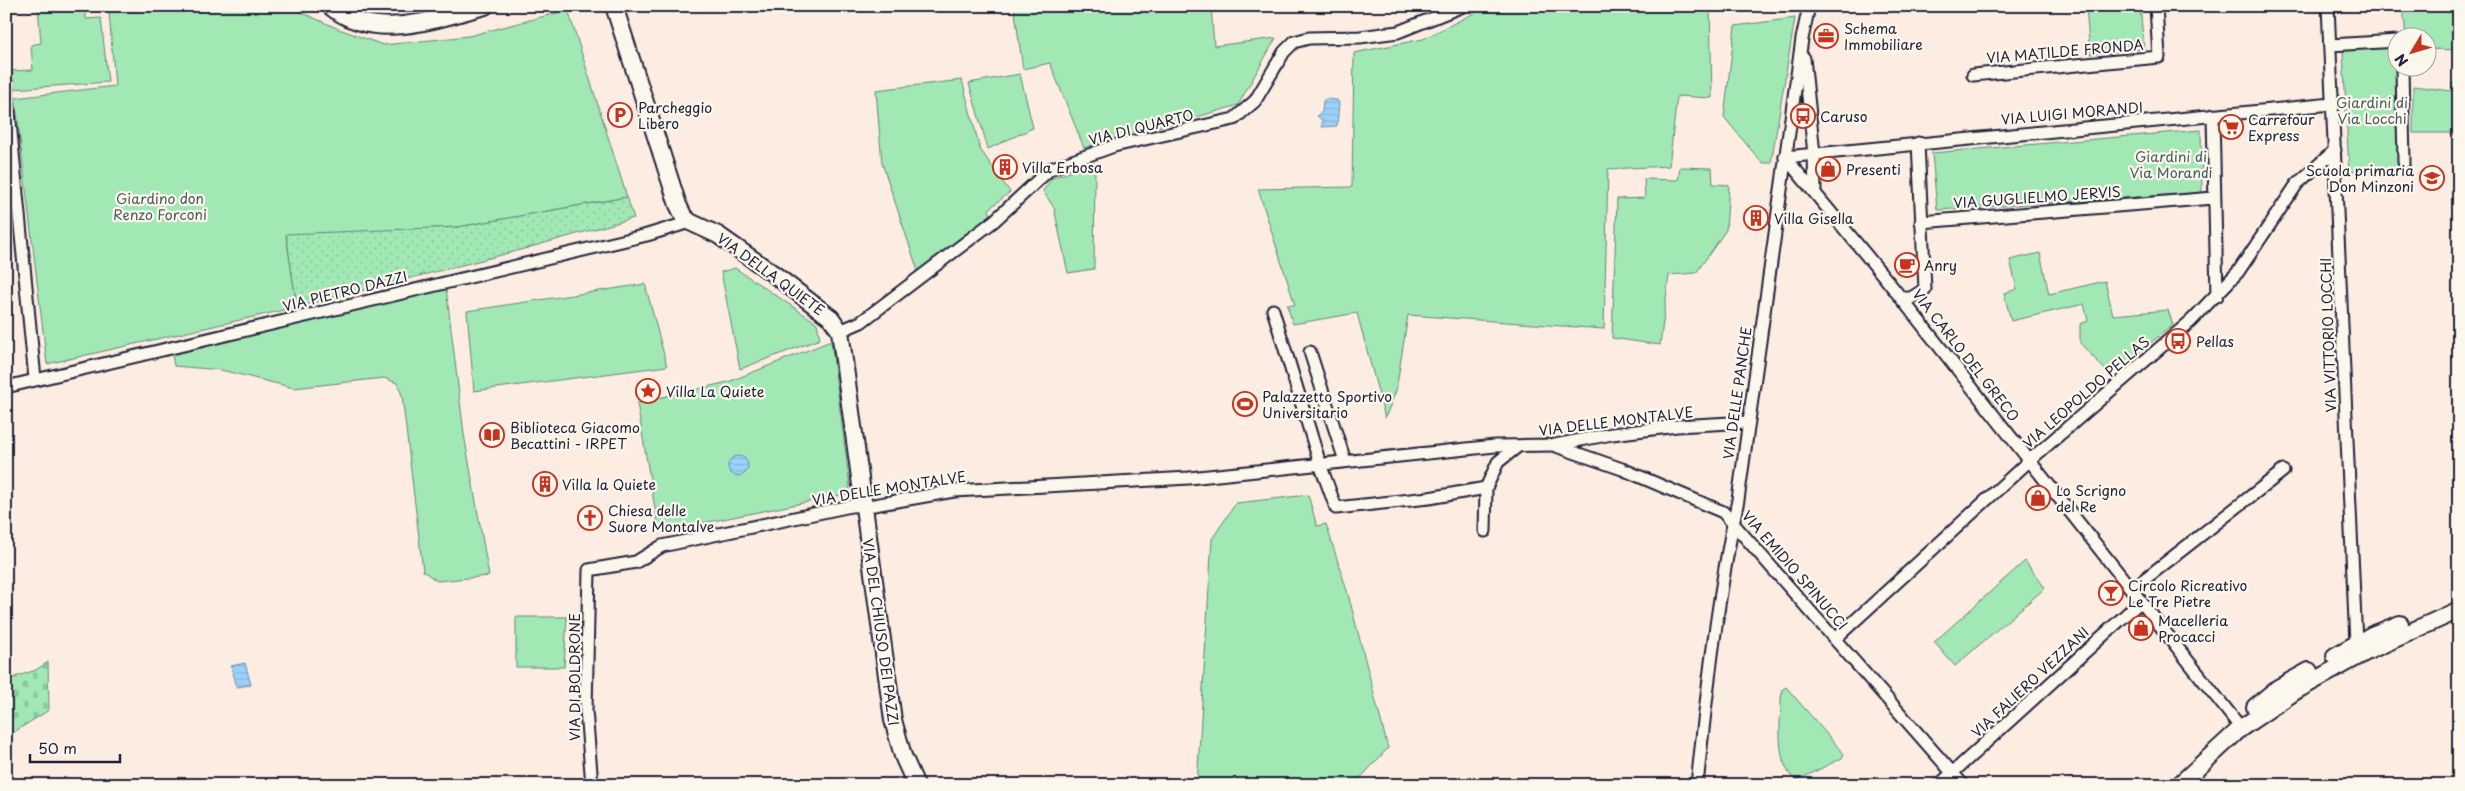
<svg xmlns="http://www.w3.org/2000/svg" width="2465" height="791" font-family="'Playpen Sans',sans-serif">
  <defs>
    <pattern id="cemetery-stones" width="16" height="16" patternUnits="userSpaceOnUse" patternTransform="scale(1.25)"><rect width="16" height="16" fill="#a1e8b5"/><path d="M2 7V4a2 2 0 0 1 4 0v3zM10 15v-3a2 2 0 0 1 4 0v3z" fill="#8ac79d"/></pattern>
    <pattern id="garden-dots" width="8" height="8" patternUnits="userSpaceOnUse" patternTransform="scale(1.25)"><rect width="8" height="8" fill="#a1e8b5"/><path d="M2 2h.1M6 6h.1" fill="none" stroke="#8ac79d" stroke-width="1.8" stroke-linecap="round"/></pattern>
    <pattern id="water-rules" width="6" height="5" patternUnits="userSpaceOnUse" patternTransform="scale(1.25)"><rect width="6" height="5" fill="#9bd2fa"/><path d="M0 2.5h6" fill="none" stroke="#85b4d7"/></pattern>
  </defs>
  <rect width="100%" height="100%" fill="#fcece2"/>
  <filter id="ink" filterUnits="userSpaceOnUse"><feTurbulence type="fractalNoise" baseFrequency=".02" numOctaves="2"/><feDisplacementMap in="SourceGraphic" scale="10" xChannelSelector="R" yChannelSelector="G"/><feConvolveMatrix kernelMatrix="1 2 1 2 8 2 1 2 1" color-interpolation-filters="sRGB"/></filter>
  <g filter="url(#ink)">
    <!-- green -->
    <g fill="#a1e8b5" stroke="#628578">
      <path d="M38,6H85L86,19L101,18L108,82L13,89L12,71L33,70L31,45L41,43Z"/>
      <path d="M287,6L339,29L383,45L469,36L568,10L627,197L458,227L286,235L297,307L47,364L15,98L115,86L109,12Z"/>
      <path d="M1014,6H1211L1214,46L1276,38L1238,105C1187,121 1135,131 1084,148L1050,63L1023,69Z"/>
      <path d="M1488,6H1599V11L1644,6H1710L1712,98L1677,96L1669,166L1608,169L1604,329L1408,315L1396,391L1385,418L1357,313L1293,324L1287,305H1295L1258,189L1352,187L1354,53L1423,39Z"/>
      <path d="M2140,6L2144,49L2090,54L2086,7Z"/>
      <path d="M2403,6H2458L2459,50L2428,49V38L2406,37Z"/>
      <path d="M1795,18L1771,163H1762L1724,117L1735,26Z"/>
      <path d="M2395,48L2401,170L2349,172L2343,50Z"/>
      <path d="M1020,74L1033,128L988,149L969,83Z"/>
      <path d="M962,80L980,149L1010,192L989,209L991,216L918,271L882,163L876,90Z"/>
      <path d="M2452,83H2459V133H2413V86L2452,91Z"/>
      <path d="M2201,130L2202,193L1937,210L1932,153Z"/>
      <path d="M1095,163L1094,269L1068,273L1054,208L1043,191L1052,178Z"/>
      <path d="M1680,167L1712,168L1713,184L1729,185L1726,230L1696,273L1669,275L1660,345L1612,338L1617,199L1645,198L1644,179L1678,180Z"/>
      <path d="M2040,253L2049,294L2105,281L2113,315L2168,310L2173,325L2110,375L2080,343V324L2088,321L2084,304L2011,321L2004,293L2017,289L2010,260Z"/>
      <path d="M735,268L817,323L820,339L740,369L721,272Z"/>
      <path d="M645,284L667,366L474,391L467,311Z"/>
      <path d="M446,288L464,434L489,576L437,581L423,571L402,395L397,383L384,378L294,388L221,370L174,366L172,355Z"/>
      <path d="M831,341L850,486L847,494L659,532L637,403L728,382Z"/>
      <path d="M1308,495L1317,526L1326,524L1348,594L1388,748L1354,785H1197L1212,539L1236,503Z"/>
      <path d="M2025,561L2045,588L1955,666L1934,642Z"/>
      <path d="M516,617H567L564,667H516Z"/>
      <path d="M1786,687L1844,754L1842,758L1796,781C1774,763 1781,722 1781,698L1783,689Z"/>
    </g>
    <!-- cemetery -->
    <path fill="url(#cemetery-stones)" stroke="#628578" d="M48,662L49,710L6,737V680L36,670Z"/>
    <!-- garden -->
    <path fill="url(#garden-dots)" stroke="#628578" d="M627,197L634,218L513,252L297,307L286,234L458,227Z"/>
    <!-- water -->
    <g fill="url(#water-rules)" stroke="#6b8cae">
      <path d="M1326,99L1337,100L1339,103L1337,126L1322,127V120L1317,116L1322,112L1323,101Z"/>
      <circle cx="738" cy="466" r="10"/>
      <path d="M245,663L251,685L237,687L231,666Z"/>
    </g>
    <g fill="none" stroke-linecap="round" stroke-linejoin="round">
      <defs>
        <g id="minor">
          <path d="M2328,6L2356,644L2354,648"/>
          <path d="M2330,45L2398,41"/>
          <path d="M1804,58L1814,154L1815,190"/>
          <path d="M2402,68L2404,162"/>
          <path d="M1973,75L2159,57L2156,6"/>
          <path d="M6,81L35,379"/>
          <path d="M2213,115L2217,296"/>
          <path d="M1785,157L1886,279L2241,728"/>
          <path d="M1785,157L2332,104"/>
          <path d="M1921,222L2214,198"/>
          <path d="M1901,298H1911L1925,289L1918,143"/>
          <path d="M1273,310L1320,464L1336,508L1429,498L1486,488"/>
          <path d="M840,331L861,322L994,221L1050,169L1114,146L1234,119L1255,101L1284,52L1294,42L1309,38L1360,37L1398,32L1463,6"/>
          <path d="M1310,352L1345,461"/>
          <path d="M6,387L647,235L690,222"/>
          <path d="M1556,446L1622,469L1723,512L1963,785"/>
          <path d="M1485,531L1486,488L1498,462L1517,447"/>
          <path d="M2132,589L2283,471"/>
          <path d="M1836,638L2030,460L2191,321L2238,272L2297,184L2335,150"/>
          <path d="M592,785L586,710L589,570L636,562L662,546L851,506L874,505L954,491L1189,478L1495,446L1555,445L1612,434L1677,426L1748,422"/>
          <path d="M1697,785C1707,690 1718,593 1738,500L1802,39L1809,6"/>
          <path d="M1939,785L2141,601"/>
        </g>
        <g id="secondary">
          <path d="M330,6C375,43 435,19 485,6"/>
          <path d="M614,6L678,205L684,217L690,222L718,235L775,275L831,318L840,331L893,720L903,756L916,785"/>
          <path d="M2335,656L2372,635L2400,624"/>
          <path d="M2255,707L2278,688L2309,671"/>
          <path d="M2179,785L2241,728L2297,690L2366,652L2459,610"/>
        </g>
      </defs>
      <!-- minor casing -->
      <use href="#minor" stroke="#22223b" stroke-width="15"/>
      <!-- secondary casing -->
      <use href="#secondary" stroke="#22223b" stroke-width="20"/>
      <!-- minor -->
      <use href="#minor" stroke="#fbf7ec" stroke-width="11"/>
      <!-- secondary -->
      <use href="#secondary" stroke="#fbf7ec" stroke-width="16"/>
    </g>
  </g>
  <!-- icons -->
  <defs>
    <symbol id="office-ring" viewBox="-11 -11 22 22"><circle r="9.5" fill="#fbf7ec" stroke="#c8321e" stroke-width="1.5"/><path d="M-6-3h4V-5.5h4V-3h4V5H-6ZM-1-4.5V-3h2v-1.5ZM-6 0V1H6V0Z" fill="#c8321e"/></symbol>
    <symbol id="parking-ring" viewBox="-11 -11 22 22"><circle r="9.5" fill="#fbf7ec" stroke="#c8321e" stroke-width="1.5"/><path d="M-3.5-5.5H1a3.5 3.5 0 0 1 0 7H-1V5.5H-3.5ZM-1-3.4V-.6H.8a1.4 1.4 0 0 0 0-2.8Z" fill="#c8321e"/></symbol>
    <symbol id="bus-ring" viewBox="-11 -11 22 22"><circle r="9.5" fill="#fbf7ec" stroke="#c8321e" stroke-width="1.5"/><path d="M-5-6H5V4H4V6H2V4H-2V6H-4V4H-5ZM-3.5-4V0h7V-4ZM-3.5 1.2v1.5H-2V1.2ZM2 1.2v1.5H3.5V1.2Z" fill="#c8321e"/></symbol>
    <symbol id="supermarket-ring" viewBox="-11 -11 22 22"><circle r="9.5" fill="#fbf7ec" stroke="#c8321e" stroke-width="1.5"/><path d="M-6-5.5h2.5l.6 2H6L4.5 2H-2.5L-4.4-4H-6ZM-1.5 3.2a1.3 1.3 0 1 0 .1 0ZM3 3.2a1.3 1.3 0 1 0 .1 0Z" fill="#c8321e"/></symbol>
    <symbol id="building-ring" viewBox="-11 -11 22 22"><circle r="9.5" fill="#fbf7ec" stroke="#c8321e" stroke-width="1.5"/><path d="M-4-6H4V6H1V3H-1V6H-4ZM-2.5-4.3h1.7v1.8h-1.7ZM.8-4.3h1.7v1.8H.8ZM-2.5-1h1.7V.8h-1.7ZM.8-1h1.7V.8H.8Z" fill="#c8321e"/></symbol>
    <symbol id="shop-ring" viewBox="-11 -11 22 22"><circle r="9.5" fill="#fbf7ec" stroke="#c8321e" stroke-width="1.5"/><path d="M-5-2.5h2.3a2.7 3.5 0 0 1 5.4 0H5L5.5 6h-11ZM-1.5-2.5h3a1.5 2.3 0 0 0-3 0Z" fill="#c8321e"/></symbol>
    <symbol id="school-ring" viewBox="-11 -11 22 22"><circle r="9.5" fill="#fbf7ec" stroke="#c8321e" stroke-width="1.5"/><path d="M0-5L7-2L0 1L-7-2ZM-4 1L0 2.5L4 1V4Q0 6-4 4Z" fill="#c8321e"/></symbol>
    <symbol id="cafe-ring" viewBox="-11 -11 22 22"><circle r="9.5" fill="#fbf7ec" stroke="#c8321e" stroke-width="1.5"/><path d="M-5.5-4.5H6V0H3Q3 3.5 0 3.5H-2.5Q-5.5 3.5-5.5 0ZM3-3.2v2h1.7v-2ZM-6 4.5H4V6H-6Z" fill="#c8321e"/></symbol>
    <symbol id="sight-ring" viewBox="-11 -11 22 22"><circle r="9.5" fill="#fbf7ec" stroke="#c8321e" stroke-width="1.5"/><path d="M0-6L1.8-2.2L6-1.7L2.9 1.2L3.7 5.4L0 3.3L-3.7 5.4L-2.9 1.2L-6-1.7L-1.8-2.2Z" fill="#c8321e"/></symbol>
    <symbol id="stadium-ring" viewBox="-11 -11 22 22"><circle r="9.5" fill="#fbf7ec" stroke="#c8321e" stroke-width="1.5"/><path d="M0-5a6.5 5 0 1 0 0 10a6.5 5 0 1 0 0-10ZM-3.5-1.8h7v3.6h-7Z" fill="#c8321e"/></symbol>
    <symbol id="library-ring" viewBox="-11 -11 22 22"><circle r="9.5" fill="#fbf7ec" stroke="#c8321e" stroke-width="1.5"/><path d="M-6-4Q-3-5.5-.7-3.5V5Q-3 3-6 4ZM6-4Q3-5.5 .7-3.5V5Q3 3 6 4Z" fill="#c8321e"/></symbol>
    <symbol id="church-ring" viewBox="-11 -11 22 22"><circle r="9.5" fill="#fbf7ec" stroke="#c8321e" stroke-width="1.5"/><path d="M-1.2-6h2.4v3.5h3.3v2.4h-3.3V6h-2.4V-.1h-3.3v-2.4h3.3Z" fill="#c8321e"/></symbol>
    <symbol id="bar-ring" viewBox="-11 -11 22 22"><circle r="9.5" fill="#fbf7ec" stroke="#c8321e" stroke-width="1.5"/><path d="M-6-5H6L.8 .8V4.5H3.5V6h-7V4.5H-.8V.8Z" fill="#c8321e"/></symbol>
  </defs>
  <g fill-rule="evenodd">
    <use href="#office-ring" x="1812" y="22" width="28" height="28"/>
    <use href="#parking-ring" x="606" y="101" width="28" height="28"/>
    <use href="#bus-ring" x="1789" y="102" width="28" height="28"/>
    <use href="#supermarket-ring" x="2217" y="113" width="28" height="28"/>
    <use href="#building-ring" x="991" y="153" width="28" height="28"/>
    <use href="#shop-ring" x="1814" y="155" width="28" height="28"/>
    <use href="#school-ring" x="2418" y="164" width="28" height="28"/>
    <use href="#building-ring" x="1742" y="204" width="28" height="28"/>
    <use href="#cafe-ring" x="1893" y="251" width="28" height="28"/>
    <use href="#bus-ring" x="2164" y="327" width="28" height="28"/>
    <use href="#sight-ring" x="634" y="377" width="28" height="28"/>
    <use href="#stadium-ring" x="1231" y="390" width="28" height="28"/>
    <use href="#library-ring" x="478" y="421" width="28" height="28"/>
    <use href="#building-ring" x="531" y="470" width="28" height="28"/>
    <use href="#shop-ring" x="2024" y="484" width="28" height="28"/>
    <use href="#church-ring" x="576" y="504" width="28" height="28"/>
    <use href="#bar-ring" x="2097" y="579" width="28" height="28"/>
    <use href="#shop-ring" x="2127" y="614" width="28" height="28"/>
  </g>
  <g text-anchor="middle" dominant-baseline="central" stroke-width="4.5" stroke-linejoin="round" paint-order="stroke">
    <!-- poi labels -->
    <g font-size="14" fill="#22223b" stroke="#fbf7ec" text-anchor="start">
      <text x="1844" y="28">Schema<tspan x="1844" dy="16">Immobiliare</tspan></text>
      <text x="638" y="107">Parcheggio<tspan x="638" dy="16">Libero</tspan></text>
      <text x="1820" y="116">Caruso</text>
      <text x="2248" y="119">Carrefour<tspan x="2248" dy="16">Express</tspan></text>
      <text x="1022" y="167">Villa Erbosa</text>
      <text x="1846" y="169">Presenti</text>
      <text x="2414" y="170" text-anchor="end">Scuola primaria<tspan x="2414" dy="16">Don Minzoni</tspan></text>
      <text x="1774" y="218">Villa Gisella</text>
      <text x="1924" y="265">Anry</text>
      <text x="2196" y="341">Pellas</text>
      <text x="666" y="391">Villa La Quiete</text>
      <text x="1262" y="396">Palazzetto Sportivo<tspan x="1262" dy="16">Universitario</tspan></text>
      <text x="510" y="427">Biblioteca Giacomo<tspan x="510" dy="16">Becattini - IRPET</tspan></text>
      <text x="562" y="484">Villa la Quiete</text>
      <text x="2056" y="490">Lo Scrigno<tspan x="2056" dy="16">del Re</tspan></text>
      <text x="608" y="510">Chiesa delle<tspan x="608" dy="16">Suore Montalve</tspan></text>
      <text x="2128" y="585">Circolo Ricreativo<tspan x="2128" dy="16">Le Tre Pietre</tspan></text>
      <text x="2158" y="620">Macelleria<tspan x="2158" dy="16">Procacci</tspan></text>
    </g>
    <!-- street labels -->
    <g font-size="14" fill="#22223b" stroke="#fbf7ec">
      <text transform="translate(2065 51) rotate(-5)">VIA MATILDE FRONDA</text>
      <text transform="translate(2072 113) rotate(-5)">VIA LUIGI MORANDI</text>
      <text transform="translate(1141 127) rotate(-14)">VIA DI QUARTO</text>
      <text transform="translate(2037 197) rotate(-4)">VIA GUGLIELMO JERVIS</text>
      <text transform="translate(771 274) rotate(36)">VIA DELLA QUIETE</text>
      <text transform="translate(345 291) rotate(-14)">VIA PIETRO DAZZI</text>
      <text transform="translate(2328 335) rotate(-92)">VIA VITTORIO LOCCHI</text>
      <text transform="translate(1966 355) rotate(52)">VIA CARLO DEL GRECO</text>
      <text transform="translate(2086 392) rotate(-41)">VIA LEOPOLDO PELLAS</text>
      <text transform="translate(1737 393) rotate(-82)">VIA DELLE PANCHE</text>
      <text transform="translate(1616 421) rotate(-7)">VIA DELLE MONTALVE</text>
      <text transform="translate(889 488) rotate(-9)">VIA DELLE MONTALVE</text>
      <text transform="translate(1795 570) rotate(49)">VIA EMIDIO SPINUCCI</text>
      <text transform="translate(881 632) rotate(82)">VIA DEL CHIUSO DEI PAZZI</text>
      <text transform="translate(574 677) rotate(-90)">VIA DI BOLDRONE</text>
      <text transform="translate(2030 682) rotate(-43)">VIA FALIERO VEZZANI</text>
    </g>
    <!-- park labels -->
    <g font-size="14" fill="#485d60" stroke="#fbf7ec">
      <text x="2372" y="102">Giardini di<tspan x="2372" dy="16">Via Locchi</tspan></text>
      <text x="2171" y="156">Giardini di<tspan x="2171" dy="16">Via Morandi</tspan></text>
      <text x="160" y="198">Giardino don<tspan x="160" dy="16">Renzo Forconi</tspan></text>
    </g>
  </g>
  <!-- margin -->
  <rect width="2465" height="791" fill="none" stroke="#fbf7ec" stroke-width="25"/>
  <rect x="12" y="12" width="2440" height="766" fill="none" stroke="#22223b" stroke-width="2" filter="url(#ink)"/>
  <!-- north arrow -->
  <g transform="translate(2412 52) rotate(232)"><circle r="24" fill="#fbf7ec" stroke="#a4a2a5"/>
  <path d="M0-4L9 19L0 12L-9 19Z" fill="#c8321e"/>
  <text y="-8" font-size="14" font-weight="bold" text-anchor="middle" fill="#22223b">N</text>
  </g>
  <!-- scale -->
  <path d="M30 754v8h90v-8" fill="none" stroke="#22223b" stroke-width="2.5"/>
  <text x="38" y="754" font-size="15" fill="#22223b" stroke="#fbf7ec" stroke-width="4" paint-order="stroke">50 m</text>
</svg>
